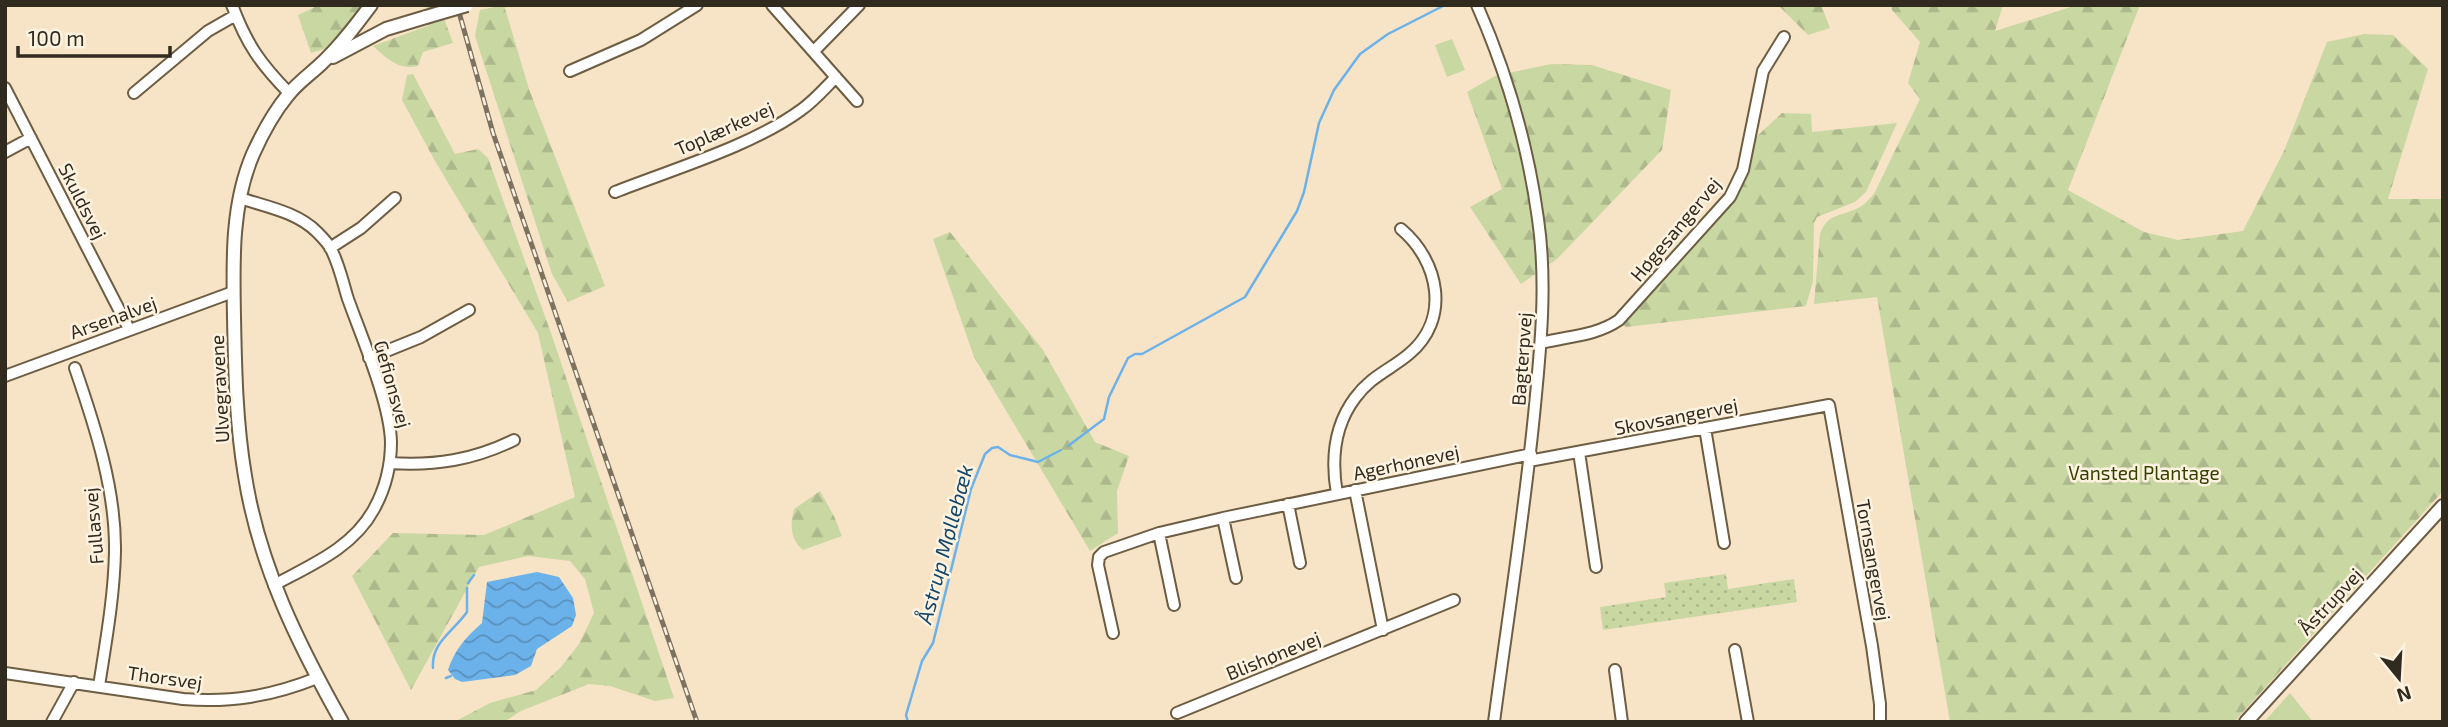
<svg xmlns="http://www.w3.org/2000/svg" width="2448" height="727" viewBox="0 0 2448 727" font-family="'Exo 2',sans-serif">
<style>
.grass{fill:url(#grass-dots)}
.forest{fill:url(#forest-firs)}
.pitch{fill:#c9d7a3}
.water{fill:url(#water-waves)}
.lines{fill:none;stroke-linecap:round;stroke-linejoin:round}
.stream{stroke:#6cb2ea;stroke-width:2.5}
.minor-casing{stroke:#6d5d43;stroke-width:14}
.tertiary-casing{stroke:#6d5d43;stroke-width:16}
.minor{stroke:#fff;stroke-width:10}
.tertiary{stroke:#fff;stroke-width:12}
.rail-casing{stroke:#7d715f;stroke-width:5}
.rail{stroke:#fef3e1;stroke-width:2.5;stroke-dasharray:8;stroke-linecap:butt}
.tertiary-bridge-casing{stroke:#6d5d43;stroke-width:16;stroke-linecap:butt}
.tertiary-bridge{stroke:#fff;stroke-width:12}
.labels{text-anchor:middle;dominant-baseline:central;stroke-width:5;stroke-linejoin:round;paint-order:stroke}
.street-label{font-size:19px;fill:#312a1f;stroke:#fef3e1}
.park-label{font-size:19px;fill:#344000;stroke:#fef3e1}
.water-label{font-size:21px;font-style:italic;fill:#11466a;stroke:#fef3e1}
</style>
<defs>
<pattern id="grass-dots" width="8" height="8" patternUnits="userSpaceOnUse" patternTransform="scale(1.75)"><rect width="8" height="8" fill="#c9d7a3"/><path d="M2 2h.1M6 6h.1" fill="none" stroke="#adb98c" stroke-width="1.8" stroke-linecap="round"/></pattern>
<pattern id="forest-firs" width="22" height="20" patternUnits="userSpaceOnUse" patternTransform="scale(1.75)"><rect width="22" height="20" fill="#c9d7a3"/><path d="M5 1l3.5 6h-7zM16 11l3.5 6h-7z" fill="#adb98c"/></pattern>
<pattern id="water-waves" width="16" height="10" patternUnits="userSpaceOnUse" patternTransform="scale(1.75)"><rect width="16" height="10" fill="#6cb2ea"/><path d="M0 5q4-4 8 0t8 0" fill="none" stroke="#5991bd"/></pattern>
</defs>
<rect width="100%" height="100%" fill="#f7e4c6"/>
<path class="grass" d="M1726,574L1728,589L1794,579L1797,602L1603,630L1600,607L1666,597L1664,583Z"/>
<path class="forest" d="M319,5H366L331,47L311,53L298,15Z
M426,5H439L453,43L423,52L418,66C399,71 386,58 373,46L430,25Z
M504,5L529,89L605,286L568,302L552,274L475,36L480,10Z
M1778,5H1821L1830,28L1808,35Z
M1891,5H2003L1995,31L2077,5H2140L2068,190L2144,232L2178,240L2243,231L2284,151L2327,42L2364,34L2393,35L2428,69L2388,199H2443V491L2234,722H1950L1877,297L1814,304L1820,234C1828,213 1839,217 1856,209C1864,206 1868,200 1874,194L1920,99L1908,83L1920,42L1892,10Z
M1551,64L1592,65L1671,90L1662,150L1557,259L1521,284L1470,207L1502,189L1467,92L1495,76Z
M413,74L455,154L478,149L488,158L552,336L674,698L655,701L610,686L589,684L521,711L504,722H454L490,703L536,690L561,667L579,644L594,613L585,579L570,561L528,556L479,567L411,690L352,576L393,533L484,535L575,497L538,333L435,161L402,100L407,75Z
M1782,113L1811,114L1812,132L1897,123L1866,192L1855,202L1817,217L1814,223L1813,281L1806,306L1626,327L1621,322L1732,203L1744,179L1755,138Z
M950,232L1043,350L1095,442L1129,456L1117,491L1118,533L1090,551L974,357L933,239Z
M820,491L834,516L842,536L803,550C790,539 790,525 794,509Z"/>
<path class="pitch" d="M1452,39L1465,70L1447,77L1435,45Z
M2290,693L2313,722H2264Z"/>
<path class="water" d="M537,572L559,577L573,598L576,615L572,626L537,649L531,666L515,675L462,682L455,679L448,670C455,649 466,637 482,623L487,582Z"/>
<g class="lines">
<path class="stream" d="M1068,446L1104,419L1109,397L1128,358L1135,354H1142L1245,297L1297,211L1304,192L1319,123L1334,90L1360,54L1388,34L1445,5
M468,583L474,575
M433,668C431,642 454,631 467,612V588
M446,678L451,676
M908,722L906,715L922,661L933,643L971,489L985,454L992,448L998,447L1010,455L1038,462L1061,450"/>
<g class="minor-casing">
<path id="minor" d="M232,5C247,45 260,63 289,93
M772,5L857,101
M1477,5C1507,73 1528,146 1538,219C1547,281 1541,344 1535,405C1525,511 1508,616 1494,722
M814,51L859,5
M570,71L641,40L697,5
M5,88L129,329
M134,93L208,31L236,15
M5,152L31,138
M615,192C673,169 752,146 801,110C814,101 825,88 836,77
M240,198C267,207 297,212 317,232C322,237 328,243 331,249C339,264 343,283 348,299C362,338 390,403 391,442C391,465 385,489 374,509C353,548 311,565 274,585
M330,248L361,228L395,198
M1541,343C1568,336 1596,336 1619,320L1730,197L1743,170L1763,71L1784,37
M369,358L421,337L469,310
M75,368C95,426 116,490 115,552C114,597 106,641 99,686
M5,376L233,292
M1705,428L1724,543
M1579,452L1596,567
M1529,461L1829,405L1872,646L1880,704V722
M390,463C435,466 473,460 514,440
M1355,490L1383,630
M1337,494C1331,460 1334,426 1355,398C1371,376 1390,370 1409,354C1451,319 1439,261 1401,229
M1288,504L1300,563
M1223,518L1236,578
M1159,533L1174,605
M1113,633L1098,565L1099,557L1104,552L1159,533L1223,518L1531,454
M1735,650L1748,722
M1615,670L1622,722
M5,673L183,699C231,703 272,696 317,678
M1177,713L1454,600
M52,722L74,682"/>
</g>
<g class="tertiary-casing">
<path id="tertiary" d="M333,57L386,29L426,17
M342,722C298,644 259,565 245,476C236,423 235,370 234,317C233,263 231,205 253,154C262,134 274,112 288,95C298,82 312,73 323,62C341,45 356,25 371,5
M2246,722L2443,506"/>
</g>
<use href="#minor" class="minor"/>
<use href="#tertiary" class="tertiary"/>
<g class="rail-casing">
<path id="rail" d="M457,5L493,133L697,722"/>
</g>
<use href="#rail" class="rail"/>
<g class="tertiary-bridge-casing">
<path id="tertiary-bridge" d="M426,17L467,5"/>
</g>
<use href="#tertiary-bridge" class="tertiary-bridge"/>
</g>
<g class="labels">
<g class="street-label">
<text transform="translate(724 128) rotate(-24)">Toplærkevej</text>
<text transform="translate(83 201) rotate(63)">Skuldsvej</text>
<text transform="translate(1675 229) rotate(-50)">Høgesangervej</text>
<text transform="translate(113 317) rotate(-20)">Arsenalvej</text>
<text transform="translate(1521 359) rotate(-86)">Bagterpvej</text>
<text transform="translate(393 384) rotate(74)">Gefionsvej</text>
<text transform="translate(219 389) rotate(-93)">Ulvegravene</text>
<text transform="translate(1676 416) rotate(-11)">Skovsangervej</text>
<text transform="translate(1406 462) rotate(-12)">Agerhønevej</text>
<text transform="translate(93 526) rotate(-95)">Fullasvej</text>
<text transform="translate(1874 560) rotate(80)">Tornsangervej</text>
<text transform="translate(2330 601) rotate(-47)">Åstrupvej</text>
<text transform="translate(1273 655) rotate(-22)">Blishønevej</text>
<text transform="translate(165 677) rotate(8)">Thorsvej</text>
</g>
<g class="park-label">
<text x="2144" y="472">Vansted Plantage</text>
</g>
<g class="water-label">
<text transform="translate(944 544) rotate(-75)">Åstrup Møllebæk</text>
</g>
</g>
<rect width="2448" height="727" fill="none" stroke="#312a1f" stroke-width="14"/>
<g transform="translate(2399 678) rotate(162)" stroke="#fef3e1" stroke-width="5" paint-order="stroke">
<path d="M0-5L12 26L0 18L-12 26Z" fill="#312a1f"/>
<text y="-10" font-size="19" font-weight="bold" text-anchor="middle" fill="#312a1f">N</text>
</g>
<path d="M18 46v10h152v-10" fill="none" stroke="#312a1f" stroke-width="3.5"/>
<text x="28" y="46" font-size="21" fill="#312a1f" stroke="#fef3e1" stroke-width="5" paint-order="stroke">100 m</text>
</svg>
